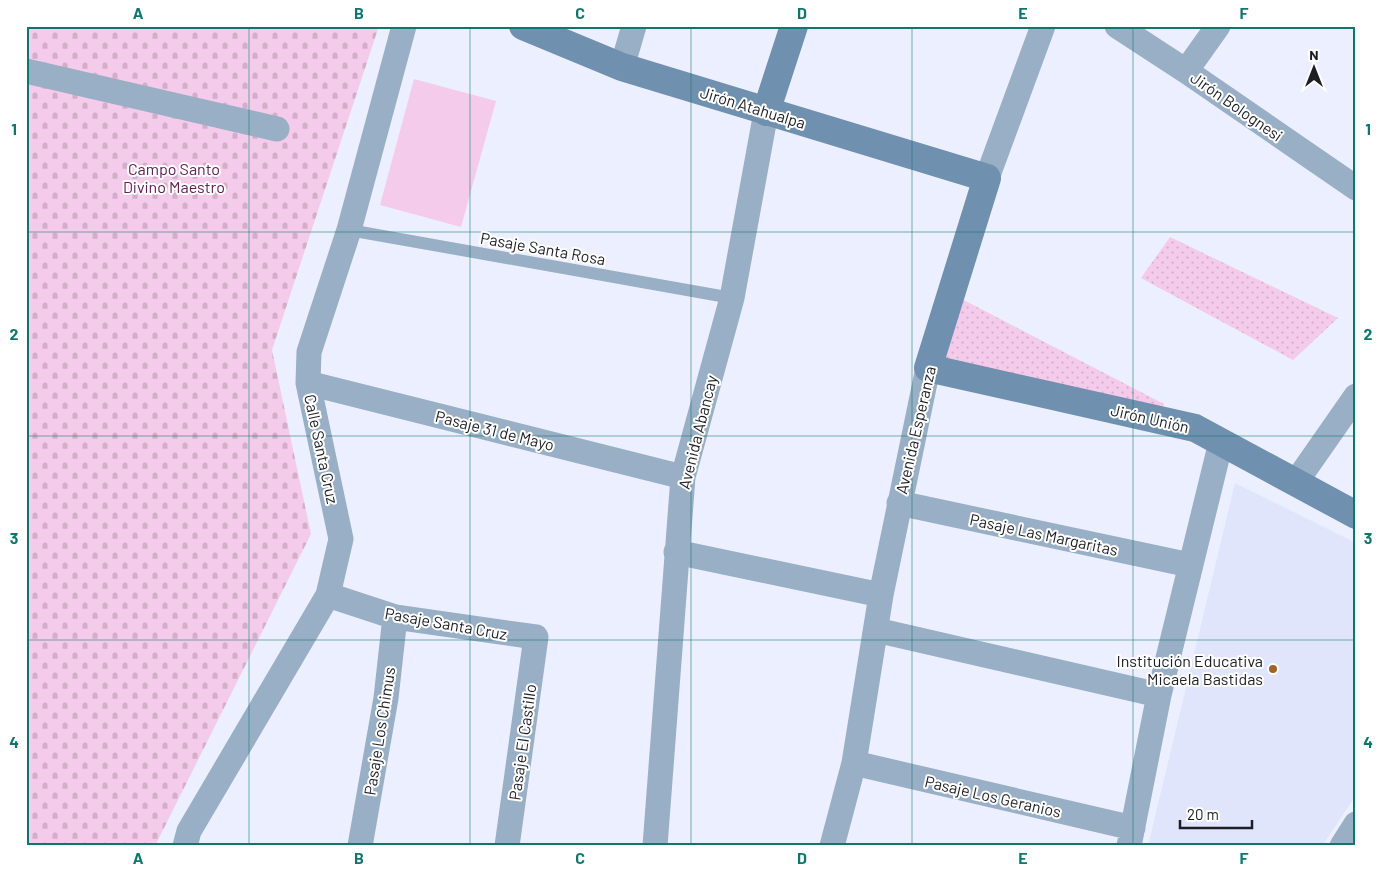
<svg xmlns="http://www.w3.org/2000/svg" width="1382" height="872" viewBox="0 0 1382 872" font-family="Barlow,sans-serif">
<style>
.built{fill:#e1e5fc}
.grass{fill:url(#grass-dots)}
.cemetery{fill:url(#cemetery-stones)}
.pitch{fill:#f5cbeb}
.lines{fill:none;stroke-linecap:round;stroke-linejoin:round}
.lane{stroke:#99afc5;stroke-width:12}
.street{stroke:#99afc5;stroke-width:25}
.secondary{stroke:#6f90ae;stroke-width:28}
.grid{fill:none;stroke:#0f766e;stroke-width:1;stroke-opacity:0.55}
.poi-dot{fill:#9f6326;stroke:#fff;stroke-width:2}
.labels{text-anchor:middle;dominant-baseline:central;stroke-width:4;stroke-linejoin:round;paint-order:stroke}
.street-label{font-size:16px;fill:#1d1e24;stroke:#fff}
.park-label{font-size:16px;fill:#612056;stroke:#fff}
.poi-label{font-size:16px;fill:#1d1e24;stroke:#fff;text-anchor:end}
.neatline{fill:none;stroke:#0f766e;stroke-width:2}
.grid-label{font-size:16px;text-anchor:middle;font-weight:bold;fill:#0f766e}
</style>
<defs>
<pattern id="grass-dots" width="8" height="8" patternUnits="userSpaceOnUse" patternTransform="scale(1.25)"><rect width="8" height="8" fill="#f5cbeb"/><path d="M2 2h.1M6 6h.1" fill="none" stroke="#d2aec9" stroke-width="1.8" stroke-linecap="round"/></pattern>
<pattern id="cemetery-stones" width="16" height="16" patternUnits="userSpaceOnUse" patternTransform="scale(1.25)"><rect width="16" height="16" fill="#f5cbeb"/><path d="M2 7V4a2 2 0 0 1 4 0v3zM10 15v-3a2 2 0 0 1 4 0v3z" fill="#d2aec9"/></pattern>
</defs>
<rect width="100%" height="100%" fill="#ecefff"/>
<path class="built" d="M1235,483L1356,543V795L1322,846H1148Z"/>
<path class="grass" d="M1170,237L1338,318L1293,360L1141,278Z
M956,296L1164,404L1161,415L937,359Z"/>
<path class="cemetery" d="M26,26H379L272,350L311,534L155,846H26Z"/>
<path class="pitch" d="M414,79L496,101L461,227L380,205Z"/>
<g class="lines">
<path class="lane" d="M349,230L732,298"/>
<path class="street" d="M1117,26L1186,71L1356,188
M622,67L634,26
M26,71L277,129
M1186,71L1218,26
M987,178L1043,26
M308,383L683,477
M1296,482L1356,396
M899,503L1190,565
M676,552L881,595
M328,595L395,617L536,637L507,846
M876,630L1159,695
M854,763L1133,828
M185,846L189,831L328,595L341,539L308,383L309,352L349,230L404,26
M360,846L386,698L395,617
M655,846L683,477L732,298L766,112
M832,846L854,763L881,595L928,368
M1129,846L1159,695L1221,442
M1342,846L1356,824"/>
<path class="secondary" d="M523,26L622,67L987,178L928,368L1195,428L1356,515
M766,112L794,26"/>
</g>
<path class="grid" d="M249,26V846M470,26V846M691,26V846M912,26V846M1133,26V846M26,232H1356M26,436H1356M26,640H1356"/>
<circle class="poi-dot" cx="1273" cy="669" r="5"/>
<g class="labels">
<g class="street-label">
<text transform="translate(1237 106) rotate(35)">Jirón Bolognesi</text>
<text transform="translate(753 107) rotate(17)">Jirón Atahualpa</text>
<text transform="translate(543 248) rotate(10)">Pasaje Santa Rosa</text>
<text transform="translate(1150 418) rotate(13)">Jirón Unión</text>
<text transform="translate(495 430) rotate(14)">Pasaje 31 de Mayo</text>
<text transform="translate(915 430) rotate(-77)">Avenida Esperanza</text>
<text transform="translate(697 432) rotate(-76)">Avenida Abancay</text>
<text transform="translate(322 449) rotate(78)">Calle Santa Cruz</text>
<text transform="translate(1044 534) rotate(12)">Pasaje Las Margaritas</text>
<text transform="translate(446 623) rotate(10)">Pasaje Santa Cruz</text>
<text transform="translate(379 731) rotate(-81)">Pasaje Los Chimus</text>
<text transform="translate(522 742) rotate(-82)">Pasaje El Castillo</text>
<text transform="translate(993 796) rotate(13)">Pasaje Los Geranios</text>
</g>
<g class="park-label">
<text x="174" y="168">Campo Santo<tspan x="174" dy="18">Divino Maestro</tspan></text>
</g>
<g class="poi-label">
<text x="1263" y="660">Institución Educativa<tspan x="1263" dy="18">Micaela Bastidas</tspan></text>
</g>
</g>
<rect width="1382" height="872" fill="none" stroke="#ffffff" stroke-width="55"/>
<g transform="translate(1314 68)" stroke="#ffffff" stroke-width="4" paint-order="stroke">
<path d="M0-4L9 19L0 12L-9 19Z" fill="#1d1e24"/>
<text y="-8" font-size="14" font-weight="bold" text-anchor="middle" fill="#1d1e24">N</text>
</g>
<path d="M1180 820v8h72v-8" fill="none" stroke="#1d1e24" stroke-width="2.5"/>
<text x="1187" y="820" font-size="15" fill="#1d1e24" stroke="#ffffff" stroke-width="4" paint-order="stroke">20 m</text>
<rect x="28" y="28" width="1326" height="816" class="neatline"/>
<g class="grid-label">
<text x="138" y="19">A</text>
<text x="359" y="19">B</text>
<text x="580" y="19">C</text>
<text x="802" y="19">D</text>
<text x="1023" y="19">E</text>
<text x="1244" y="19">F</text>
<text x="14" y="135">1</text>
<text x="1368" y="135">1</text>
<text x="14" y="340">2</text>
<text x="1368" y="340">2</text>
<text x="14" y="544">3</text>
<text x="1368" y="544">3</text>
<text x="14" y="748">4</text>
<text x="1368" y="748">4</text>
<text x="138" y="864">A</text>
<text x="359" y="864">B</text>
<text x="580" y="864">C</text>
<text x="802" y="864">D</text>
<text x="1023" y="864">E</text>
<text x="1244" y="864">F</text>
</g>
</svg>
